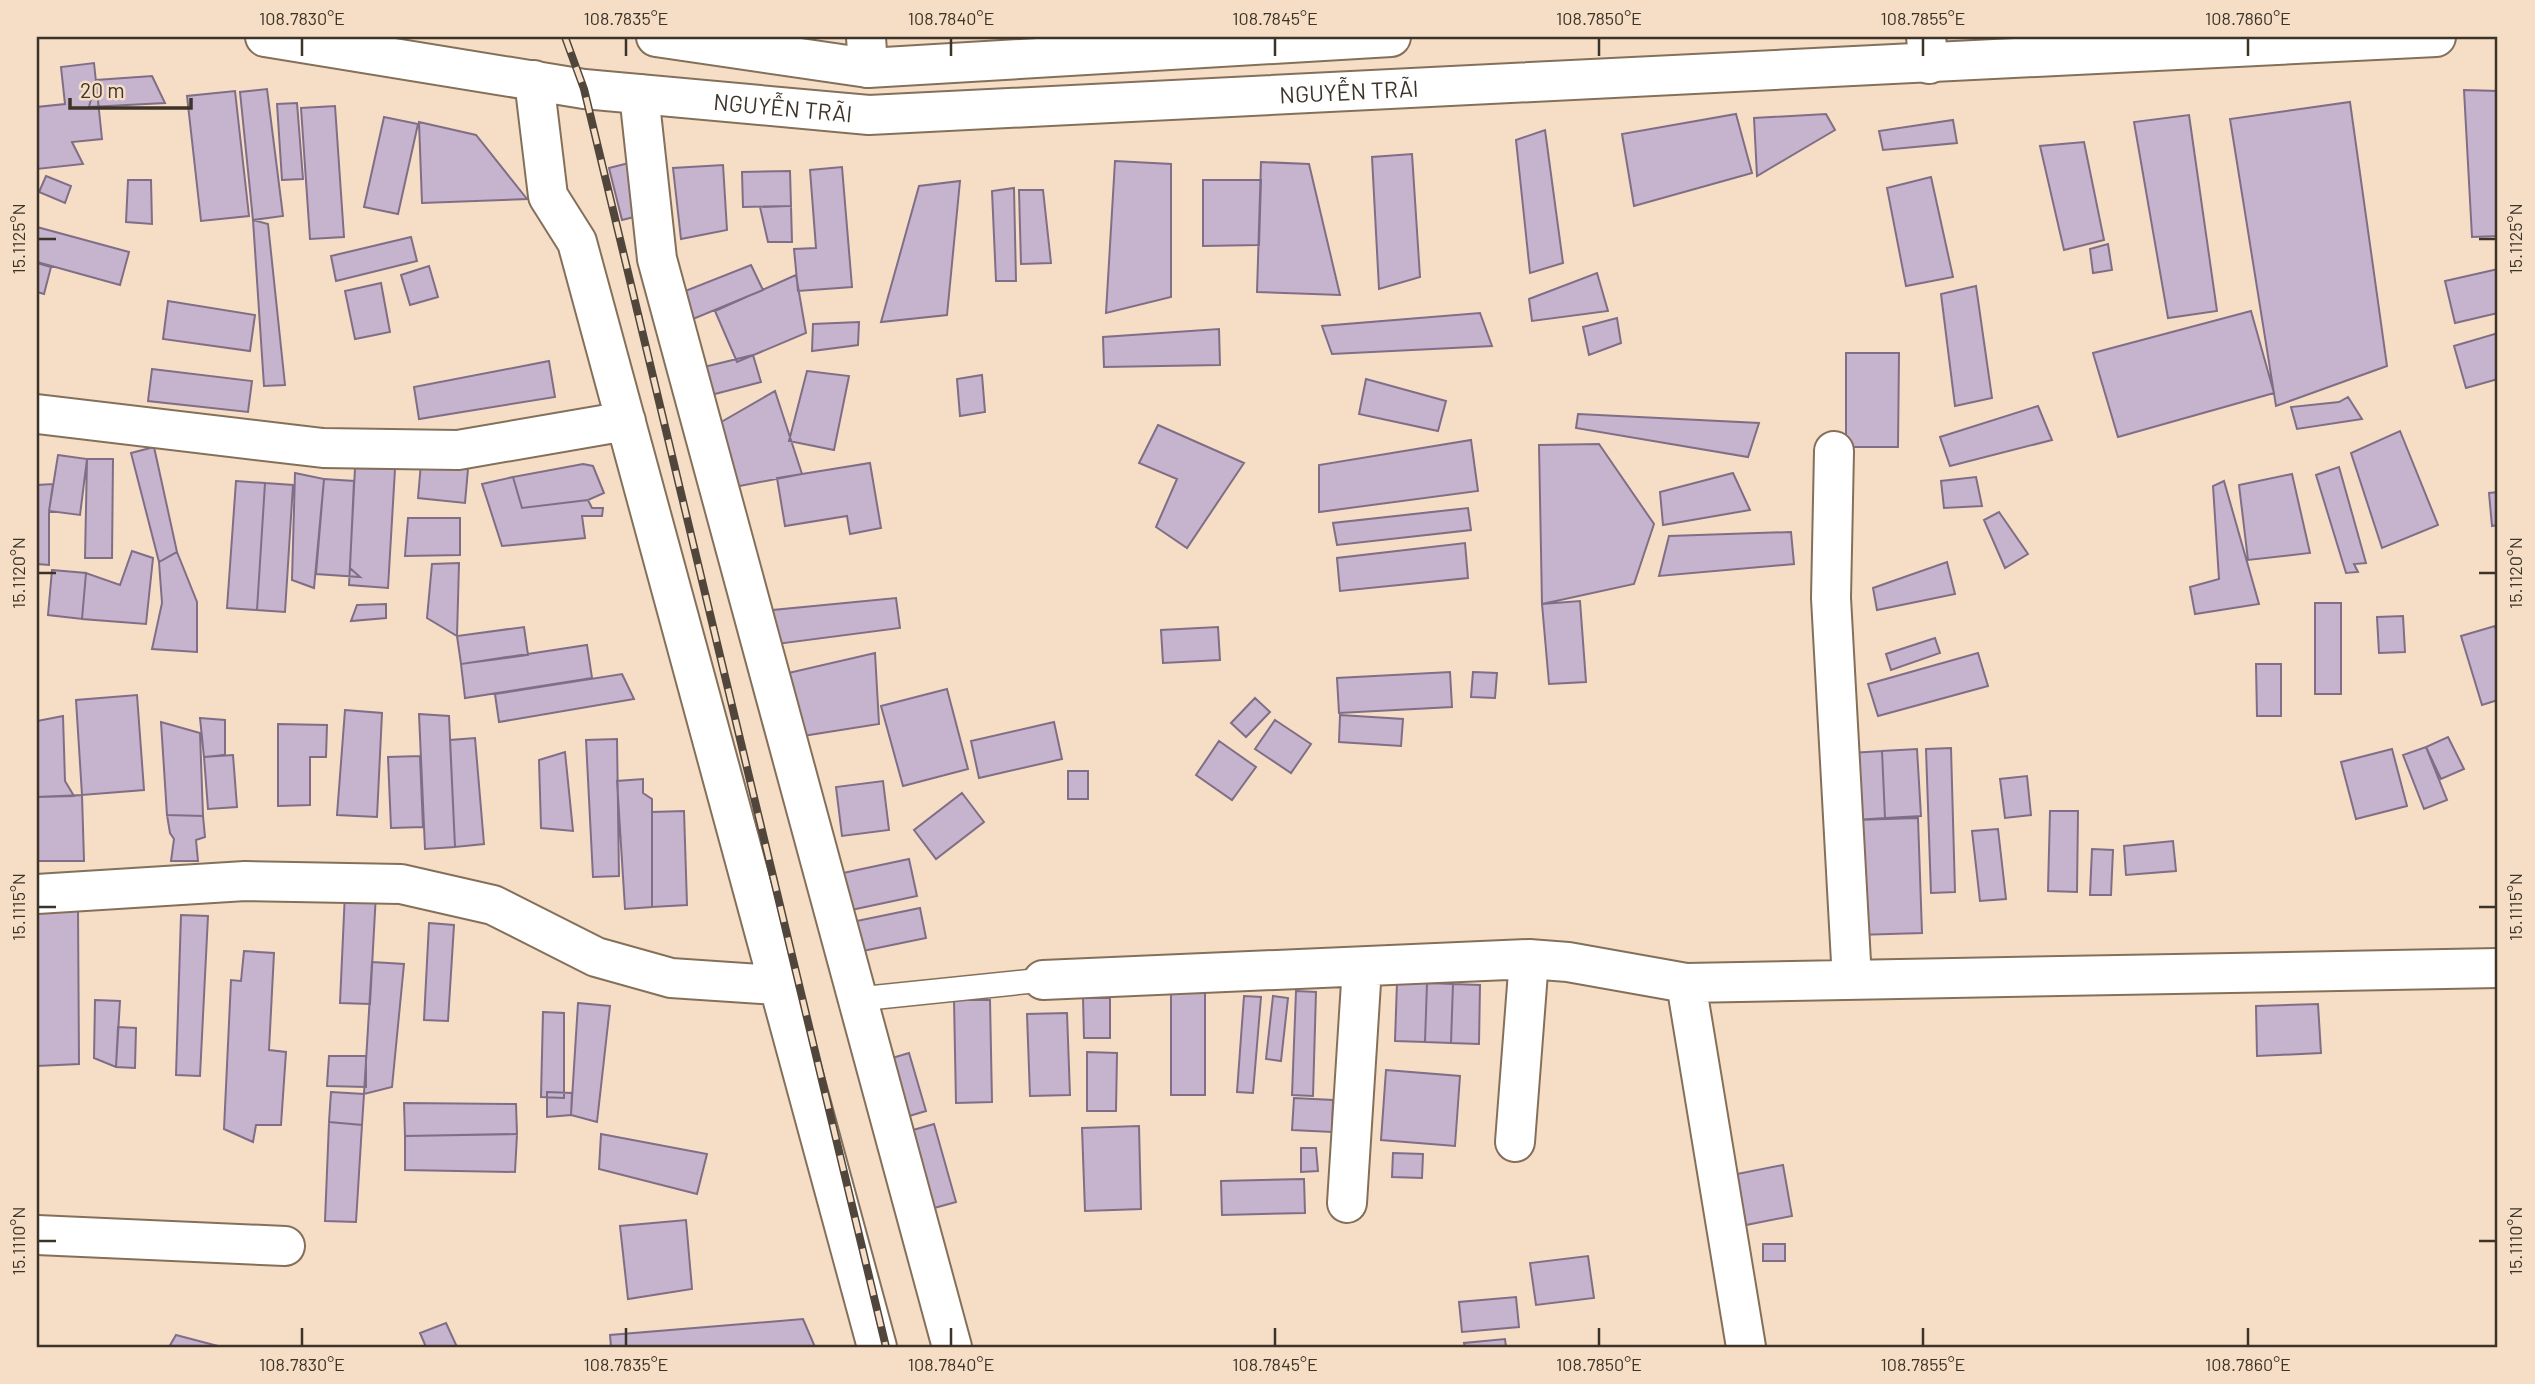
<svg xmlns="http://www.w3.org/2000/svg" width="2535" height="1384" viewBox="0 0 2535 1384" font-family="Barlow,sans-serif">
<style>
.building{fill:#c6b3cd;stroke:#806e86;stroke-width:2}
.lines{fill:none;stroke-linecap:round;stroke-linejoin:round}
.service-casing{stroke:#84705a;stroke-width:26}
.minor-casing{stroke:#84705a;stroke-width:42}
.secondary-casing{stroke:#84705a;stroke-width:42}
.primary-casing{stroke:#84705a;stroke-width:42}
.service{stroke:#fff;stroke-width:23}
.minor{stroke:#fff;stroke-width:38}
.secondary{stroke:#fff;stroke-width:38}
.primary{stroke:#fff;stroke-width:38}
.rail-casing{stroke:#51463b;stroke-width:8}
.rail{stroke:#f5dec5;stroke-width:5;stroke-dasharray:16;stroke-linecap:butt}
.ticks{fill:none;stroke:#3c3329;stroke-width:2.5}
.labels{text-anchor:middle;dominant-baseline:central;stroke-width:7;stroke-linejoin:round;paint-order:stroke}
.street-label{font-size:23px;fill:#3c3329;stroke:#f5dec5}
.neatline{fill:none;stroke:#3c3329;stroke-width:2.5}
.ticks-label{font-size:18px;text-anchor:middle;fill:#3c3329}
</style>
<rect width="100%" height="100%" fill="#f5dec5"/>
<path class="building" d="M94,63L102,139L72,142L83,164L37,169V107L65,104L61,67Z
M152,76L165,103L89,107L96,80Z
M267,89L283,216L253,220L240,92Z
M2464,90L2498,91V236L2472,237Z
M235,91L249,216L201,221L187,96Z
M2350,102L2387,366L2276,406L2230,119Z
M297,103L303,179L282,180L277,104Z
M335,106L344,237L310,239L301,108Z
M1736,114L1752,173L1634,206L1622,134Z
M1826,114L1835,130L1757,176L1754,118Z
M2189,115L2217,311L2168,318L2134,122Z
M384,117L418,124L398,214L364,207Z
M1953,120L1957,143L1883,150L1879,131Z
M419,122L476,135L527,199L422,203Z
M1545,130L1563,263L1530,273L1516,140Z
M2084,142L2104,240L2064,250L2040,146Z
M1412,154L1420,277L1379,289L1372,157Z
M1115,161L1171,164V297L1106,313Z
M633,162L646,214L622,220L609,168Z
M1261,162L1309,164L1340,295L1257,292Z
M723,165L727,230L681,239L673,168Z
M842,167L852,287L798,291L794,249L816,248L810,170Z
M790,171L791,206L743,207L742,172Z
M46,176L71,186L65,203L39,192Z
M1931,177L1953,277L1906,286L1887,188Z
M128,180H151L152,224L126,222Z
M1203,180H1261L1259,245L1203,246Z
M960,181L947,315L881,322L919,186Z
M1014,188L1016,281H996L992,191Z
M1019,190H1043L1051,263L1021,264Z
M791,206L792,242H768L760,207Z
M253,220L268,224L285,385L264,386Z
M37,227L129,252L120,285L37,262Z
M411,237L417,261L336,281L331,256Z
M2108,244L2112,270L2093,273L2090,249Z
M37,263L51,267L44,294L37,292Z
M751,265L763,290L681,324L670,297Z
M429,266L438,297L410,305L401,275Z
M2498,269V313L2455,323L2445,281Z
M1597,273L1608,311L1532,321L1529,299Z
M796,275L806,333L737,362L715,311Z
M381,283L390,332L355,339L345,291Z
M1976,286L1992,398L1955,406L1941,294Z
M168,301L255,315L250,351L163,339Z
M2251,311L2274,393L2118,437L2093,353Z
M1480,313L1492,346L1332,354L1322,326Z
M1617,318L1621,343L1589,355L1583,327Z
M859,322L858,345L812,351L813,324Z
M1219,329L1220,365L1104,367L1103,337Z
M2498,333V379L2466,388L2454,346Z
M1846,353H1899L1898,447H1846Z
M753,355L761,382L711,395L704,367Z
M549,361L555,397L419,419L414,387Z
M152,369L252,381L248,412L148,401Z
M807,371L849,376L834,450L789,441Z
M982,375L985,412L960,416L957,379Z
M1366,379L1446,401L1438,431L1359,414Z
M775,391L802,474L724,489L716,425Z
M2348,397L2362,419L2297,429L2291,407L2339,402Z
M2038,406L2052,440L1950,466L1940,437Z
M1578,414L1759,423L1748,457L1576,428Z
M1158,425L1244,463L1187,548L1156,527L1177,479L1139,463Z
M2400,431L2438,525L2382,548L2351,453Z
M1471,440L1478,491L1319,512V465Z
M1599,444L1654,524L1634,584L1542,604L1539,445Z
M154,447L177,552L159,562L131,453Z
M58,455L87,459L80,515L49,511Z
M87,459H113L112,558H85Z
M421,463L468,469L465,503L418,498Z
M870,463L881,528L850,534L847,516L785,526L777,478Z
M583,464L593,466L604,493L588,500L522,508L513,477Z
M2339,467L2366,563L2354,564L2358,572L2346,573L2316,475Z
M355,468L395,469L388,588L349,585Z
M295,473L324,479L314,588L292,580Z
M1733,473L1750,510L1663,525L1660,492Z
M2292,474L2310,553L2248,560L2239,485Z
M513,477L522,508L588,500L592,508H603L602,516H582L585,538L502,546L482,484Z
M1976,477L1982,506L1944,508L1941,481Z
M324,479L354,481L350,568L360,577L316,574Z
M236,481L265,483L257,610L227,608Z
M2224,481L2259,604L2195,614L2190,587L2219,579L2213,486Z
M265,483L293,485L285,612L257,610Z
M53,484L49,511V565L37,564V485Z
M2498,492V525L2492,526L2489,493Z
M1468,508L1471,530L1337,545L1333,523Z
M1999,512L2028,554L2005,568L1984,520Z
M408,518H460V555L405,556Z
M1791,532L1794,564L1659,576L1669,536Z
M1465,543L1468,578L1340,591L1337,558Z
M132,551L153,558L146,624L82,619L86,573L120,585Z
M177,552L197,602V652L152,649L162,603L159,562Z
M1947,562L1955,594L1877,610L1873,588Z
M459,563L457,636L427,618L432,564Z
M52,570L86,573L82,619L48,615Z
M896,598L900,628L777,644L773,610Z
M1580,601L1586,682L1549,684L1542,604Z
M2315,603H2341V694H2315Z
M386,604V618L351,621L357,605Z
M2403,616L2405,652L2379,653L2377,617Z
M2495,626L2498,637V700L2482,705L2461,636Z
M524,627L528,655L461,664L457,636Z
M1218,627L1220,660L1163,663L1161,630Z
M1935,638L1940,653L1891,670L1886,654Z
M587,645L592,678L465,698L461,664Z
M875,653L879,724L790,738L784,674Z
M1978,653L1988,686L1878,716L1868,684Z
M2256,664H2281V716H2257Z
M1450,672L1452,707L1339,713L1337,678Z
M1473,672L1497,673L1495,698L1471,697Z
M622,674L634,699L499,722L495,694Z
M947,689L968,769L903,786L881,706Z
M137,695L144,790L82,795L76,700Z
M1255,698L1270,712L1246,737L1231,723Z
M345,710L382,713L377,817L337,815Z
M419,714L449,716L455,847L425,849Z
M1340,715L1403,719L1401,746L1339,742Z
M63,716L65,781L74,796L37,797V721Z
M200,718L225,720V755L204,757Z
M1275,720L1311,744L1291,773L1255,749Z
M161,722L200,733L203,816L167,815Z
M1054,722L1062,759L979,778L971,741Z
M278,724L327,725L326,757H310V805L278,806Z
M2448,737L2464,769L2441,779L2426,747Z
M475,738L484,844L455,847L450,740Z
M617,739L619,876L593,877L586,740Z
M1219,741L1256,767L1232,800L1196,775Z
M2426,747L2447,800L2424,809L2403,755Z
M1951,748L1955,892L1931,893L1926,749Z
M1917,749L1921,816L1885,818L1882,751Z
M2392,749L2407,806L2356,819L2341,762Z
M1882,751L1885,818L1855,820L1851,753Z
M565,752L573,831L541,828L539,760Z
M233,755L237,807L208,809L204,757Z
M420,756L423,827L391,828L388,757Z
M1068,771H1088V799H1068Z
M2027,776L2031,815L2005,818L2000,779Z
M643,779V793L652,799V907L625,909L617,781Z
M883,781L889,830L842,836L836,787Z
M962,793L984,822L936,859L914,830Z
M82,795L84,861H37V797Z
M684,811L687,905L652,907V812Z
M2050,811H2078L2077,892L2048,891Z
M167,815L203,816L205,837L196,840L198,861H171L174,839L170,833Z
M1918,818L1922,933L1857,935L1855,820Z
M1998,829L2006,899L1980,901L1972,831Z
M2173,841L2176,871L2126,875L2124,846Z
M2092,849L2113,850L2111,895H2090Z
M909,859L917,896L851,910L843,873Z
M345,892L376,893L370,1004L340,1003Z
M920,908L926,938L853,953L847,923Z
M78,909L79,1064L37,1066V910Z
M181,915L208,916L200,1076L176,1075Z
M429,923L454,925L448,1021L424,1020Z
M244,951L274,953L269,1050L286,1052L281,1125H256L253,1142L224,1129L231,980L241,981Z
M372,962L404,964L392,1087L364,1094Z
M1397,982L1427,983L1425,1042L1395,1041Z
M1427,983L1453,984L1451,1043L1425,1042Z
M1171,984H1205V1095H1171Z
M1453,984L1480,985L1479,1044L1451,1043Z
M1296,991L1316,992L1313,1096L1292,1095Z
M1244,996L1261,997L1253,1093L1237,1092Z
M1273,996L1288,998L1281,1061L1266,1059Z
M1083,998H1110V1038H1084Z
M95,1000L120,1001L116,1067L94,1058Z
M954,1000H990L992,1102L956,1103Z
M578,1003L610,1006L597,1122L571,1115Z
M2318,1004L2321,1053L2257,1056L2256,1006Z
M543,1012L564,1013V1098L541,1097Z
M1067,1013L1070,1095L1030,1096L1027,1014Z
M118,1027L136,1028L135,1068L116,1067Z
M1087,1052L1117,1053L1116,1111H1087Z
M909,1053L926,1111L899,1119L882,1061Z
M329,1056H366V1087L327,1086Z
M1386,1070L1460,1076L1455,1146L1381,1140Z
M331,1092L364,1094L362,1125L329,1122Z
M547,1092L572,1093L571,1115L547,1117Z
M1294,1098L1333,1100L1332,1132L1292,1130Z
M404,1103L516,1104L517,1134L405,1136Z
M329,1122L362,1125L356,1222L325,1221Z
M934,1124L956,1202L927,1210L906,1132Z
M1139,1126L1141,1209L1085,1211L1082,1128Z
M517,1134L515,1172L405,1170V1136Z
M601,1134L707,1154L697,1194L599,1169Z
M1301,1148H1316L1318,1171L1301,1172Z
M1393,1153L1423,1154L1422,1178L1392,1177Z
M1783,1165L1792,1216L1746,1225L1737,1174Z
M1304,1179L1305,1213L1222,1215L1221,1181Z
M686,1220L692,1289L628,1299L620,1226Z
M1763,1244H1785V1261H1763Z
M1588,1256L1594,1298L1536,1305L1530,1263Z
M1516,1297L1519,1327L1462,1332L1459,1302Z
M803,1319L815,1347H611L610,1335Z
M446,1323L457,1347H426L420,1333Z
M176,1335L218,1346L169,1347Z
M1505,1339L1506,1347H1465L1464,1343Z"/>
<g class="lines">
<g class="service-casing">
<path id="service" d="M859,999L1043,980"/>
</g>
<g class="minor-casing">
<path id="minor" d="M866,37L868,68
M534,80L548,196L577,242L877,1347
M639,94L657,259L952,1347
M37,414L323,448L458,450L626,421
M1834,451L1831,598L1852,980
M37,894L245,881L401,884L493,905L596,957L671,978L776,985
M1043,980L1529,959L1568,962L1686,983L2498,968
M1686,983L1746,1347
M1515,1142L1529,959
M1347,1203L1362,967
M37,1235L285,1246"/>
</g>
<g class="secondary-casing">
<g id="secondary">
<path id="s1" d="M265,37L584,89L869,115L2436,37"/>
<path d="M656,37L868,68L1391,37"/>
</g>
</g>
<g class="primary-casing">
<path id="primary" d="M1926,37L1929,64"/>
</g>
<use href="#service" class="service"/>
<use href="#minor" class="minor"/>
<use href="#secondary" class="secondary"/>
<use href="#primary" class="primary"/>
<g class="rail-casing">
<path id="rail" d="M565,37L584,89L886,1347"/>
</g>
<use href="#rail" class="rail"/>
</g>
<path class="ticks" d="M302,38V56M626,38V56M951,38V56M1275,38V56M1599,38V56M1923,38V56M2248,38V56M38,239H56M2479,239H2496M38,573H56M2479,573H2496M38,907H56M2479,907H2496M38,1241H56M2479,1241H2496M302,1328V1346M626,1328V1346M951,1328V1346M1275,1328V1346M1599,1328V1346M1923,1328V1346M2248,1328V1346"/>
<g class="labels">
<g class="street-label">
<text stroke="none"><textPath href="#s1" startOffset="1090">NGUYỄN TRÃI</textPath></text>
<text stroke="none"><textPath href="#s1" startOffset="523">NGUYỄN TRÃI</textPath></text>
</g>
</g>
<rect width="2535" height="1384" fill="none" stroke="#f5dec5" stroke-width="77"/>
<path d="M70 98v10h121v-10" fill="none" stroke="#3c3329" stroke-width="3.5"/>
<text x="80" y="98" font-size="21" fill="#3c3329" stroke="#f5dec5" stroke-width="5" paint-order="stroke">20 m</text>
<rect x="38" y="38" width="2458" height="1308" class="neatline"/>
<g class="ticks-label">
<text x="302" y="25">108.7830°E</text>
<text x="626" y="25">108.7835°E</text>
<text x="951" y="25">108.7840°E</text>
<text x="1275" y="25">108.7845°E</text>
<text x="1599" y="25">108.7850°E</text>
<text x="1923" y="25">108.7855°E</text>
<text x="2248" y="25">108.7860°E</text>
<text transform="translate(19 239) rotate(-90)" y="6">15.1125°N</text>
<text transform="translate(2516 239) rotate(-90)" y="6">15.1125°N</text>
<text transform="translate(19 573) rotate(-90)" y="6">15.1120°N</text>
<text transform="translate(2516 573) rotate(-90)" y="6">15.1120°N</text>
<text transform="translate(19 907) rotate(-90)" y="6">15.1115°N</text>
<text transform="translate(2516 907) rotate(-90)" y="6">15.1115°N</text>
<text transform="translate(19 1241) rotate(-90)" y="6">15.1110°N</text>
<text transform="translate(2516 1241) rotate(-90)" y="6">15.1110°N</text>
<text x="302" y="1371">108.7830°E</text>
<text x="626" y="1371">108.7835°E</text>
<text x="951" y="1371">108.7840°E</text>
<text x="1275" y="1371">108.7845°E</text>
<text x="1599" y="1371">108.7850°E</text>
<text x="1923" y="1371">108.7855°E</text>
<text x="2248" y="1371">108.7860°E</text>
</g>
</svg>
